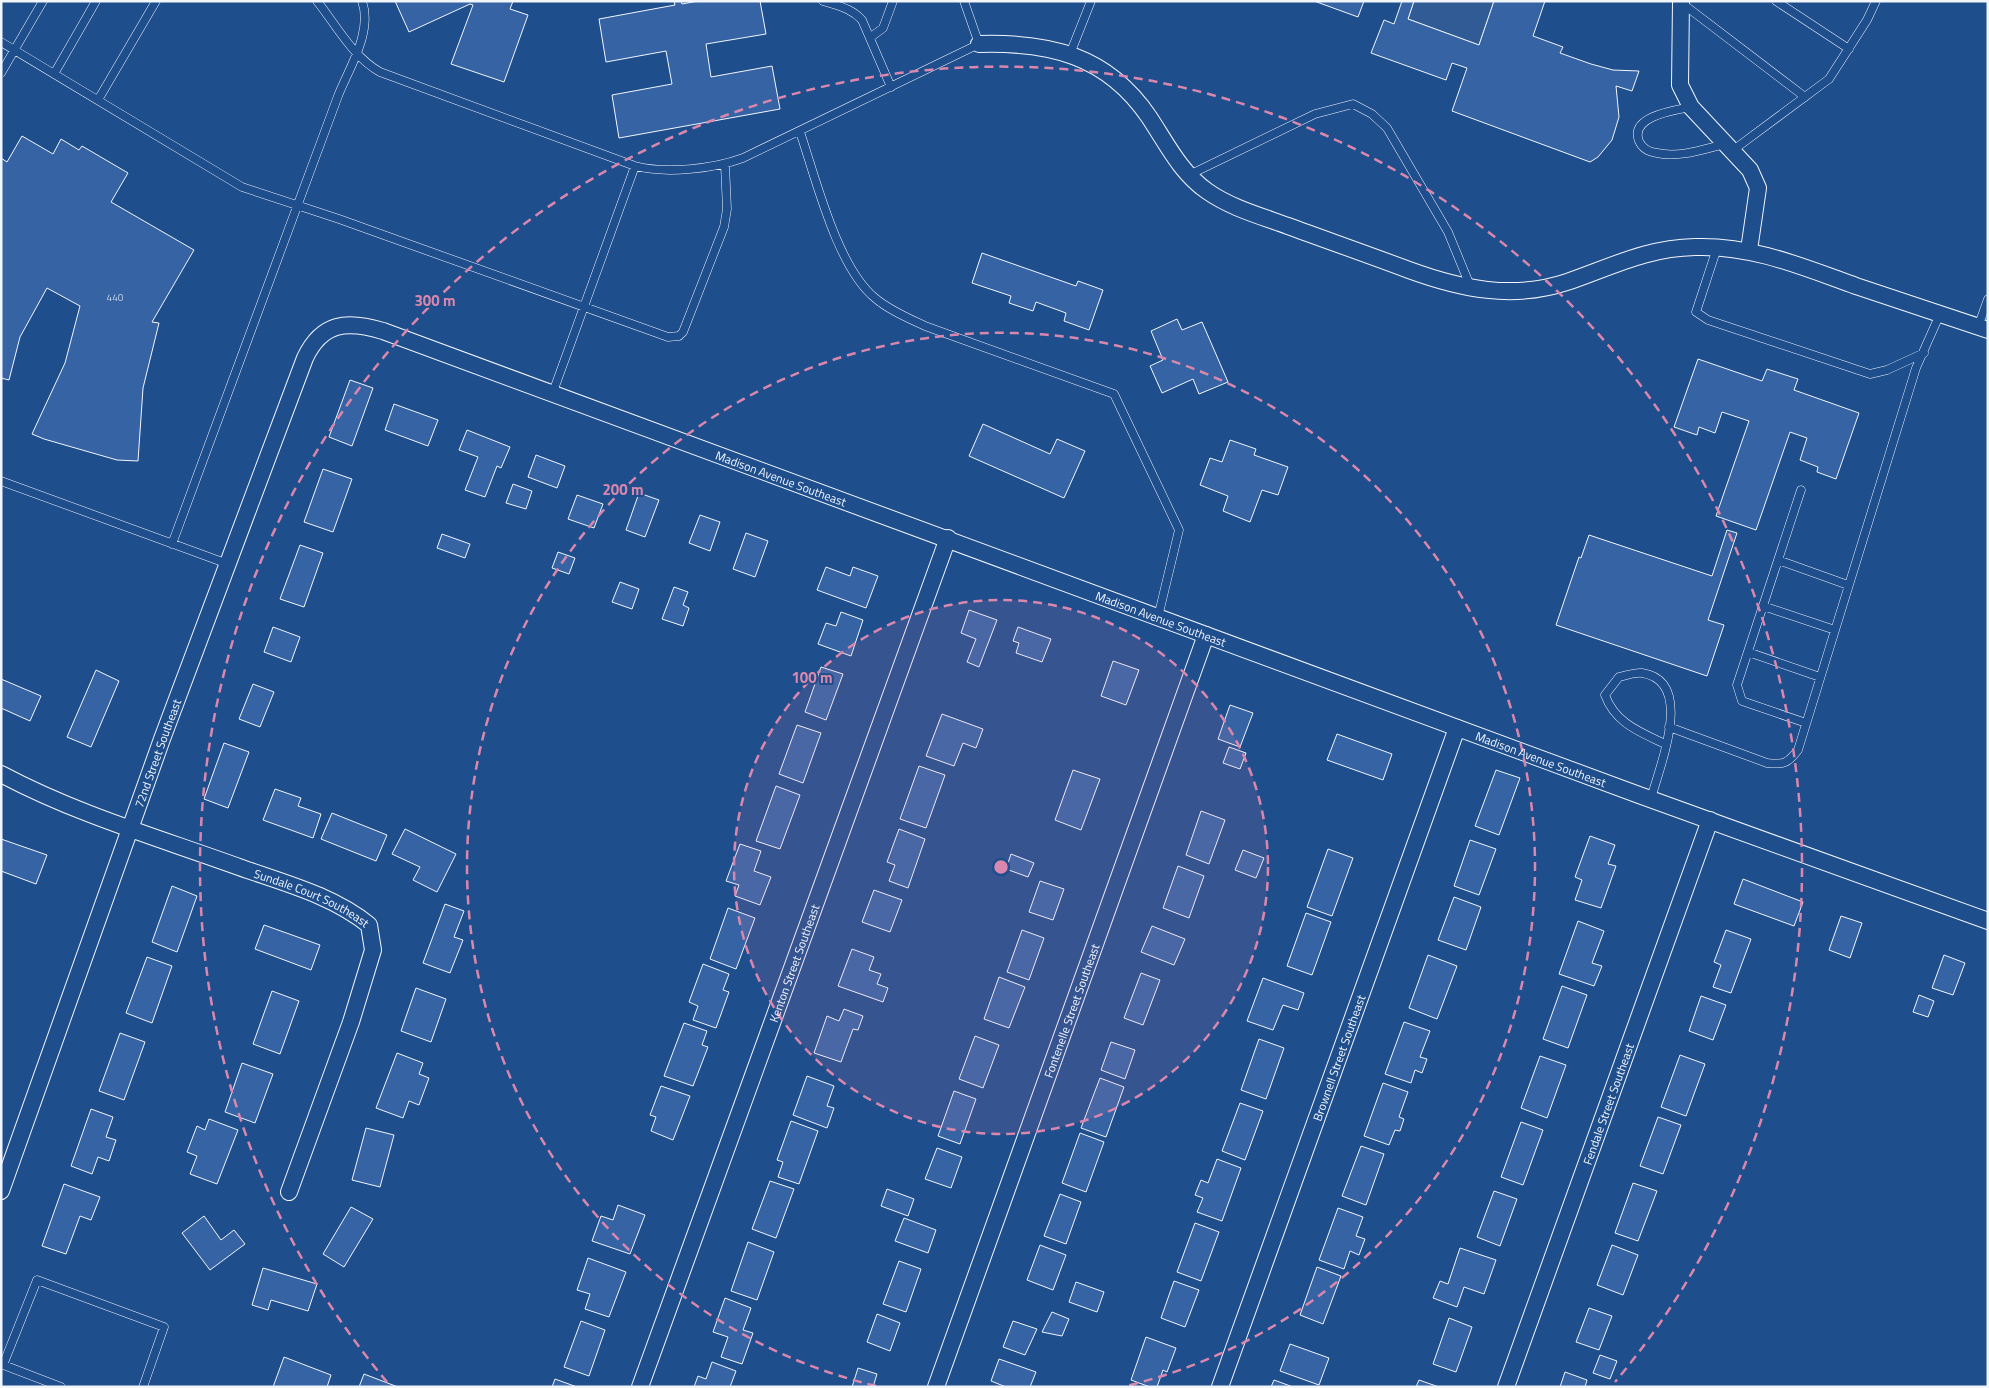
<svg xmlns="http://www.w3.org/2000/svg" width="1989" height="1388" viewBox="0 0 1989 1388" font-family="'Titillium Web',sans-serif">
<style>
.built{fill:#305b95;stroke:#a8bbd7}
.building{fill:#3563a3;stroke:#f2f6ff}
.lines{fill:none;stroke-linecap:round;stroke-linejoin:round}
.lane-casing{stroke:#f2f6ff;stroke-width:9}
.street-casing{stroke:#f2f6ff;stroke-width:18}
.lane{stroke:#1f4e8c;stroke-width:8}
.street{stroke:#1f4e8c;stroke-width:16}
.ring{fill:none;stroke:#da87ad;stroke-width:2.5;stroke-dasharray:9 6}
.labels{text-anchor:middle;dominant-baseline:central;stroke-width:4;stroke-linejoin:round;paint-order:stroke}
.number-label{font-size:10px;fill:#c3d1e8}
.street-label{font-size:12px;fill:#f2f6ff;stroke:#1f4e8c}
.centre{fill:#da87ad;stroke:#1f4e8c;stroke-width:2.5}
.ring-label{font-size:15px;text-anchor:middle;font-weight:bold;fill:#da87ad;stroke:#1f4e8c;stroke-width:4;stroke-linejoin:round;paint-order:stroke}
</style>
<rect width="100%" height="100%" fill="#1f4e8c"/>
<path class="built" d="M1414,1H1494L1479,45L1408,19Z"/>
<path class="building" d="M395,1H513L510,9L528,15L504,82L451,64L473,5L470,4L409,32Z
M674,1H681L682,4L698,1H760L766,34L706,44L711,77L772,66L780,109L619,138L612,95L672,84L666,51L606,62L599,19L675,5Z
M1314,1H1364L1358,17Z
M1402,1H1414L1408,19L1479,45L1494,1H1545L1533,36L1563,47L1560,53L1591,64L1613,70L1639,71L1632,91L1616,86L1619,117L1612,140L1598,157L1590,162L1452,111L1467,68L1452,63L1446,80L1371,53L1384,20L1394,24Z
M22,136L53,154L61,139L79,150L82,146L128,173L111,202L194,250L152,322L159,323L143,388L138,461L117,460L44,439L32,434L65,363L80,306L47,288L20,337L9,380L1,378V158L7,162Z
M982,253L1076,286L1078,281L1103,290L1089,330L1064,321L1066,313L1036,302L1033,311L1009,303L1011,296L972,283Z
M1177,319L1182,330L1202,322L1228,382L1199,394L1193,379L1162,393L1150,366L1163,360L1151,331Z
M1698,359L1762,381L1767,369L1798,379L1794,390L1859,413L1836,479L1817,472L1818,467L1800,460L1807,438L1790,432L1756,530L1716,516L1749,421L1722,412L1715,433L1699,427L1697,435L1674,427Z
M350,380L373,388L352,446L329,437Z
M394,404L438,420L428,446L385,430Z
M983,424L1050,454L1057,439L1085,451L1064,498L969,456Z
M467,430L510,447L501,468L497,466L485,497L465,490L478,457L459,450Z
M1230,440L1256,449L1254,455L1288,467L1278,495L1262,490L1250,522L1223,511L1228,496L1200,485L1210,458L1222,462Z
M536,455L565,466L557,488L528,477Z
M323,469L352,479L333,532L304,522Z
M513,484L532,491L526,509L506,503Z
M639,493L659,500L645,537L626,530Z
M577,495L603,504L594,528L568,519Z
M700,515L720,522L710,551L689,543Z
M1727,530L1737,533L1708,620L1724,625L1707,676L1556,625L1579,557L1581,558L1589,535L1712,576Z
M746,533L768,541L755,577L733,569Z
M442,534L470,544L465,558L437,548Z
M300,545L323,553L304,607L280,599Z
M558,552L575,558L569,574L552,568Z
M826,567L850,576L853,567L878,576L866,608L817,590Z
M620,582L639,589L632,609L612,602Z
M674,587L688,592L683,605L689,608L683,626L662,619Z
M969,610L997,620L979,667L967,662L976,639L961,633Z
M841,612L863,620L851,656L818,644L826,623L836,626Z
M273,627L300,637L291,662L264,652Z
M1018,627L1051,639L1042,662L1016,653L1019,643L1013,641Z
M1113,661L1139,670L1126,705L1101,696Z
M821,667L843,674L826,720L805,712Z
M96,670L119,681L91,747L67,737Z
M1,679L41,696L30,721L1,708Z
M253,684L274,692L260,727L239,719Z
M1230,705L1253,713L1240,747L1218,739Z
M942,714L983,729L976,748L963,743L954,766L926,756Z
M797,725L821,733L803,783L779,774Z
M1337,734L1392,754L1383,780L1327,760Z
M224,743L249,752L228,808L204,799Z
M1229,747L1246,753L1240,769L1223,763Z
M919,766L945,775L926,828L900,819Z
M1073,770L1100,779L1081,830L1055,820Z
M1496,770L1520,778L1499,835L1475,826Z
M776,786L800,795L780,849L756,841Z
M275,789L301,798L298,806L321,814L313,838L263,820Z
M1201,811L1225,820L1209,864L1186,855Z
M332,813L387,835L376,861L321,839Z
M405,829L456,854L437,892L413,880L420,867L392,854Z
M899,829L925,839L908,888L889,881L895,865L887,862Z
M1590,836L1615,845L1608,864L1616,866L1601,908L1575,900L1582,880L1575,877Z
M1,839L47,855L36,884L1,871Z
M1470,840L1496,849L1479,895L1454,886Z
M740,844L761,851L754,871L771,877L760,905L735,896L739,885L726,881Z
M1328,849L1353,858L1332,916L1307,907Z
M1243,850L1264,858L1256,878L1235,870Z
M1011,854L1034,863L1028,877L1006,869Z
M1178,866L1204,876L1189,918L1163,908Z
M1743,879L1803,902L1794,926L1734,904Z
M1040,881L1064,889L1053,920L1029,912Z
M172,886L197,896L177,952L152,942Z
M874,890L902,900L890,932L862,922Z
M1454,897L1481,907L1466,950L1438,940Z
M445,904L464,911L454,937L463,940L450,973L423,963Z
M728,908L755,918L736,969L710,959Z
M1306,913L1331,922L1312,975L1287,966Z
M1841,916L1862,923L1850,958L1829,950Z
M1578,921L1604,931L1592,963L1602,966L1594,986L1559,974Z
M264,925L320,945L311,970L255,949Z
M1152,926L1185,939L1174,965L1141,952Z
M1022,930L1044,938L1029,980L1007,972Z
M1726,930L1751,939L1731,993L1713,987L1721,965L1714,962Z
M852,949L874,957L869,970L881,974L877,984L888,988L883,1002L838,986Z
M1428,955L1457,966L1437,1019L1409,1008Z
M1944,955L1965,963L1953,995L1932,988Z
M147,957L172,966L152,1023L126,1013Z
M703,964L729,974L723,990L729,992L716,1028L693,1020L698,1006L689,1002Z
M1141,973L1160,980L1143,1025L1124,1018Z
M999,977L1025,987L1009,1028L984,1019Z
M1263,978L1304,993L1298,1010L1283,1005L1273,1030L1247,1021Z
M1562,986L1587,995L1568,1048L1543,1039Z
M416,988L446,999L431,1042L401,1031Z
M272,991L299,1001L280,1054L253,1044Z
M1919,995L1934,1001L1928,1017L1913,1012Z
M1701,996L1726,1005L1713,1040L1689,1031Z
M844,1009L863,1016L858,1030L853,1029L841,1062L814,1053L827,1016L839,1021Z
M1404,1022L1430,1031L1420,1057L1427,1059L1422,1073L1415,1070L1411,1083L1385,1074Z
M684,1023L707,1031L702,1045L708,1047L693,1086L664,1076Z
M120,1033L145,1042L124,1100L99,1091Z
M975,1036L999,1045L983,1088L959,1079Z
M1259,1039L1284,1048L1266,1099L1241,1090Z
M1111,1042L1135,1050L1125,1079L1101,1070Z
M397,1053L423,1063L419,1074L429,1078L419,1105L409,1101L403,1118L376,1108Z
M1680,1055L1705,1064L1686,1116L1661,1107Z
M1540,1056L1566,1065L1547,1118L1521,1108Z
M242,1063L273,1074L255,1123L225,1112Z
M807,1076L834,1086L827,1106L834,1108L827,1128L793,1115Z
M1100,1078L1124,1087L1106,1137L1081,1128Z
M1383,1083L1408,1092L1399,1117L1404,1119L1400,1131L1395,1130L1389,1145L1364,1136Z
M661,1086L690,1096L673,1140L651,1131L656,1117L650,1115Z
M954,1091L976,1099L960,1144L938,1136Z
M1240,1103L1263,1111L1245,1160L1222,1151Z
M91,1109L113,1117L106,1137L116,1140L109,1161L98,1157L92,1174L71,1166Z
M1658,1117L1681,1125L1663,1174L1640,1166Z
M209,1119L238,1130L217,1184L190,1174L197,1156L187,1152L197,1126L205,1130Z
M791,1121L818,1131L799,1184L778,1177L783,1162L777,1160Z
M1521,1122L1543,1130L1523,1185L1501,1177Z
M366,1128L394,1135L380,1187L352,1180Z
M1080,1133L1104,1142L1086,1192L1062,1183Z
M1361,1146L1384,1154L1366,1205L1342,1196Z
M937,1148L962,1157L951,1188L925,1179Z
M1217,1159L1241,1168L1222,1221L1197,1212L1203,1198L1195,1195L1201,1180L1208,1183Z
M770,1181L794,1189L776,1238L752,1229Z
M1633,1183L1657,1191L1638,1241L1615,1233Z
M64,1184L100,1197L91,1220L80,1216L66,1254L42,1246Z
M887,1189L914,1199L908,1216L881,1206Z
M1494,1191L1517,1199L1500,1246L1477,1237Z
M1060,1194L1081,1202L1066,1244L1044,1236Z
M618,1205L645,1215L630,1254L592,1241L601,1216L613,1220Z
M351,1207L373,1219L344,1267L323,1254Z
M1338,1208L1363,1217L1356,1236L1365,1239L1359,1255L1350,1251L1344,1269L1319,1260Z
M204,1216L221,1240L234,1230L245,1244L210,1270L182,1233Z
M904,1218L936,1230L928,1253L895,1241Z
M1195,1223L1219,1232L1201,1281L1177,1272Z
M748,1242L774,1252L757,1300L731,1291Z
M1040,1245L1066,1255L1053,1290L1027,1280Z
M1612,1245L1638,1255L1623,1295L1597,1285Z
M1460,1248L1496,1260L1484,1294L1464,1287L1457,1307L1433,1298L1440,1281L1448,1284Z
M588,1258L626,1272L609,1317L585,1309L590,1294L577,1290Z
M899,1261L921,1269L906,1312L883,1304Z
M1317,1267L1341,1276L1323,1324L1300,1315Z
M263,1268L317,1284L308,1311L271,1300L268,1310L252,1305Z
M1174,1281L1199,1290L1185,1327L1161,1318Z
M1076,1282L1104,1292L1097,1312L1069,1302Z
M725,1298L751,1308L743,1330L753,1333L742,1364L721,1357L728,1337L713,1332Z
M1589,1308L1612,1316L1599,1350L1576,1342Z
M1052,1312L1069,1319L1062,1336L1042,1332Z
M877,1314L900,1323L890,1351L867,1342Z
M1449,1318L1472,1327L1456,1372L1433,1364Z
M581,1321L605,1330L589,1376L564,1367Z
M1013,1321L1037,1329L1025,1355L1003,1347Z
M1146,1337L1176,1348L1167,1372L1163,1370L1157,1387H1150L1131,1380Z
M1290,1344L1329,1358L1319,1385L1280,1371Z
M1600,1355L1617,1361L1610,1379L1593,1373Z
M284,1357L331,1375L327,1387H273Z
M999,1359L1036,1372L1030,1387H1006L991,1381Z
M712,1362L736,1371L730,1387H694L698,1376L706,1379Z
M858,1368L877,1374L873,1387H852Z
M1565,1372L1587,1380L1585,1387H1560Z
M364,1374L398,1387H359Z
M555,1379L577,1387H552Z
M1274,1380L1293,1387H1271Z
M1419,1380L1439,1387H1416Z"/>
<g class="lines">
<g class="lane-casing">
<path id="lane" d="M317,1C336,25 353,57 380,72L635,166C666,174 713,169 743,158L979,44L964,1
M823,1C838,6 851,8 862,20L891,87
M1776,1L1849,49
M1683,4L1805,97
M871,37L883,28L893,1
M1,42L242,187L339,219L668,337L679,336L683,332L724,227L727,209L725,165
M1070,54L1091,1
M1,73L43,1
M54,74L96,1
M98,100L156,1
M1691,107C1676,110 1629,116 1639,141C1642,148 1649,152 1657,153C1680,158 1704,149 1725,144
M800,132C816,179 837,267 875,298C889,310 908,318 925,326L1114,394L1179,530L1158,617
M1732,151L1829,79L1867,20L1876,1
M1189,175L1315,114L1353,104L1372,114L1387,128L1448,232L1471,288
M1717,248L1696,312L1708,320L1870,374L1887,370L1924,353
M1978,327L1988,299
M553,392L635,166
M1,481L228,564
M1801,490L1737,685L1742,701L1806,723
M172,544L338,96C349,68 373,32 362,1
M1778,560L1848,585
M1763,606L1835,630
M1748,652L1820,677
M1669,727L1767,763C1784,765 1788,763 1798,750L1916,368L1940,314
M1651,799C1659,767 1696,681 1642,673C1635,672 1625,676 1619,677L1605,695C1615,723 1640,732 1665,744
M1,1364L61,1387
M3,1365L37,1280L164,1327L143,1387"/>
</g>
<g class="street-casing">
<g id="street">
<path d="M1681,1L1680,85L1691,107L1750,170L1758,188L1749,250"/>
<path d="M979,44C1049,42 1107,55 1149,117C1167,144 1180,172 1207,191C1231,208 1261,216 1288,226C1329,241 1369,255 1409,270C1461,289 1513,300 1567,282C1611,267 1646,248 1695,247C1752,245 1803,267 1856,286C1900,301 1944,315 1988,330"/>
<path id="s1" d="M1,774C76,814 159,838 239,867C284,883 332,895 369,925L373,950L351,1022L289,1192"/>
<path id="s2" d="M1,1191L162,739L305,358C322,322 347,320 383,331L1639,795L1988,921"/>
<path id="s3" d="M640,1387L948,538"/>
<path id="s4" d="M936,1387L1206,635"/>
<path id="s5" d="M1220,1387L1457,728"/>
<path id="s6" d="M1506,1387L1710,820"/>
</g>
</g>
<use href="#lane" class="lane"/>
<use href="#street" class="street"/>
</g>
<circle cx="1001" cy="867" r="267" fill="#da87ad" fill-opacity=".12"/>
<g class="ring">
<circle cx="1001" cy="867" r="267"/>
<path d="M876 1386A534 534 0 1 1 1126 1386"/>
<path d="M387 1382A801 801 0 1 1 1615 1382"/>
</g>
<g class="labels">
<g class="number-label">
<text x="115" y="297">440</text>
</g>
<g class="street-label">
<text stroke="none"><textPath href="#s2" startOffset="1404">Madison Avenue Southeast</textPath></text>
<text stroke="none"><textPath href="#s2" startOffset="1809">Madison Avenue Southeast</textPath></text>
<text stroke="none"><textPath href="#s2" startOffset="465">72nd Street Southeast</textPath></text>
<text stroke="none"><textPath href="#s2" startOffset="2214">Madison Avenue Southeast</textPath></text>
<text stroke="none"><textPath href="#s1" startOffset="335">Sundale Court Southeast</textPath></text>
<text stroke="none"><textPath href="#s3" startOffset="451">Kenton Street Southeast</textPath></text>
<text stroke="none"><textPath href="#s4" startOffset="400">Fontenelle Street Southeast</textPath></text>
<text stroke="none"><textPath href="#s5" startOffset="350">Brownell Street Southeast</textPath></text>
<text stroke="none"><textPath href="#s6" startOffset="301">Fendale Street Southeast</textPath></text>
</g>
</g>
<circle cx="1001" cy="867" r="8" class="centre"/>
<g class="ring-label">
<text x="435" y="306">300 m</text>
<text x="623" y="495">200 m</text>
<text x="812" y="683">100 m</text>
</g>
<rect width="1989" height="1388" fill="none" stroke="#f2f6ff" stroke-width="5"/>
</svg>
